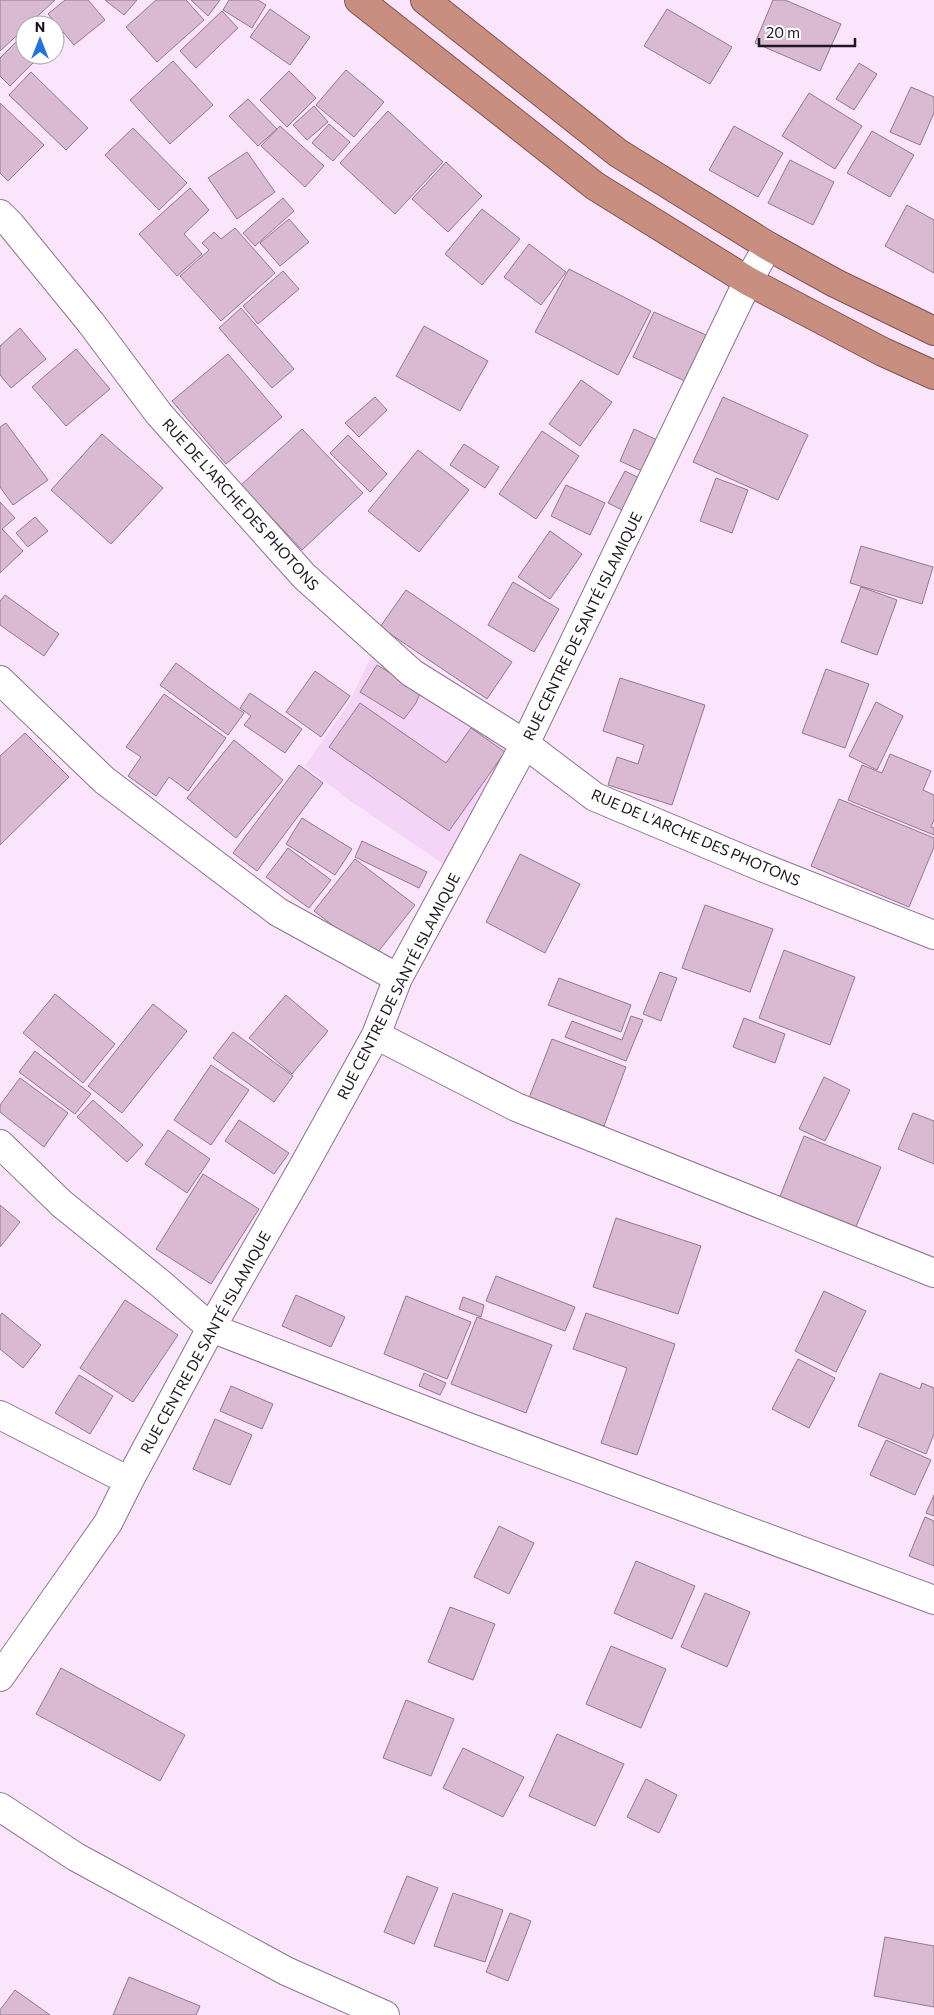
<svg xmlns="http://www.w3.org/2000/svg" width="934" height="2015" viewBox="0 0 934 2015" font-family="Commissioner,sans-serif">
<style>
.built{fill:#f4d5f8}
.building{fill:#d9bad2;stroke:#94788e}
.lines{fill:none;stroke-linecap:round;stroke-linejoin:round}
.minor-casing{stroke:#8c758f;stroke-width:30}
.trunk-casing{stroke:#84524a;stroke-width:30}
.minor{stroke:#fff;stroke-width:28}
.trunk{stroke:#c88f80;stroke-width:28}
.labels{text-anchor:middle;dominant-baseline:central;stroke-width:4;stroke-linejoin:round;paint-order:stroke}
.street-label{font-size:15px;fill:#1e1620;stroke:#fff}
</style>
<rect width="100%" height="100%" fill="#fae5fd"/>
<path class="built" d="M372,654L517,752L443,864L345,797L305,766L349,703Z"/>
<path class="building" d="M0,0H55L28,25H25V28L0,51Z
M65,0H88L105,20L74,45L48,14Z
M105,0H137L124,15Z
M156,0H186L204,20L157,62L126,27Z
M191,0H220L208,16Z
M229,0H258L266,5L252,28L223,10Z
M773,0H785L841,24L820,71L755,43Z
M270,9L310,37L290,65L250,37Z
M667,9L732,47L710,84L644,46Z
M222,11L238,28L196,68L180,51Z
M41,17L49,25H33Z
M25,33V55H41L10,86L0,76V58Z
M173,61L213,105L170,144L130,100Z
M859,63L877,74L854,110L836,99Z
M346,70L384,102L354,137L316,105Z
M289,71L316,98L287,127L260,100Z
M31,72L88,128L66,150L9,95Z
M911,87L934,97V113L920,145L890,132Z
M809,93L862,126L835,169L782,136Z
M248,99L277,129L258,146L229,116Z
M0,103L44,145L8,181L0,173Z
M314,106L328,122L307,140L293,125Z
M388,111L443,162L395,214L340,163Z
M329,124L350,142L333,161L312,143Z
M280,126L324,166L305,187L261,146Z
M734,126L783,153L758,197L709,170Z
M133,128L187,183L159,210L105,155Z
M872,131L914,155L890,197L847,173Z
M247,152L275,192L237,219L208,178Z
M790,160L834,182L813,225L768,203Z
M446,162L482,196L448,232L412,199Z
M190,188L209,210L184,234L202,254L177,276L139,234Z
M283,198L294,211L255,246L243,233Z
M907,205L934,220V273L885,246Z
M482,209L520,239L482,285L445,254Z
M289,219L309,242L280,266L260,243Z
M235,228L275,273L221,321L180,276L209,250L202,243L214,232L221,239Z
M529,244L566,272L541,305L504,277Z
M569,269L651,311L618,375L535,332Z
M283,271L299,289L258,324L243,306Z
M241,308L294,369L272,388L219,328Z
M654,312L706,335L685,381L633,357Z
M424,326L488,361L460,411L396,376Z
M20,328L46,359L11,388L0,375V346Z
M76,349L110,389L66,426L32,387Z
M228,354L282,417L226,464L172,401Z
M581,380L612,402L580,446L549,424Z
M375,397L387,410L359,437L345,423Z
M723,397L808,435L778,500L693,462Z
M6,423L48,480L13,505L0,487V427Z
M302,429L363,493L302,550L241,485Z
M634,429L659,441L644,472L620,461Z
M542,431L579,456L536,519L499,494Z
M102,434L163,488L111,544L51,490Z
M348,435L387,474L370,492L330,453Z
M464,444L499,467L485,488L450,465Z
M418,450L469,490L419,552L368,511Z
M625,471L639,478L622,510L608,503Z
M716,478L748,490L732,533L700,521Z
M566,485L605,503L590,535L551,516Z
M0,502L15,518L2,529L23,551L0,573Z
M35,517L48,531L28,547L16,533Z
M550,531L582,554L550,599L518,577Z
M861,546L933,567L922,604L850,583Z
M513,582L559,609L534,652L488,625Z
M861,587L897,600L877,655L841,642Z
M406,590L512,662L487,699L380,627Z
M5,595L59,634L44,656L0,625V601Z
M176,663L244,713L228,735L160,685Z
M377,665L421,691L416,703L404,719L360,692Z
M826,669L869,684L845,748L802,733Z
M315,671L350,696L321,737L286,712Z
M620,678L705,705L672,805L608,785L617,757L638,764L644,745L603,731Z
M250,693L302,729L285,753L244,725L251,716L240,708Z
M164,694L226,738L188,791L169,777L156,796L128,776L141,757L126,747Z
M876,702L903,716L877,770L849,756Z
M360,703L446,763L471,728L505,752L449,831L329,747Z
M25,733L69,777L0,845V756Z
M234,740L283,780L236,838L187,798Z
M890,754L931,771L923,790L934,795V820L931,827L934,828V835L848,800L862,765L882,773Z
M299,765L323,783L257,871L233,853Z
M839,799L934,838V847L909,907L811,866Z
M302,818L352,849L335,875L286,844Z
M362,841L427,872L419,888L355,857Z
M288,848L331,880L309,908L266,877Z
M520,854L580,884L545,953L486,922Z
M355,859L415,905L374,957L314,911Z
M705,905L773,929L750,992L682,968Z
M784,950L855,977L830,1045L759,1018Z
M660,972L677,978L661,1021L643,1014Z
M559,978L631,1005L621,1032L548,1005Z
M55,994L115,1044L83,1083L23,1033Z
M286,995L328,1031L292,1074L249,1038Z
M153,1004L187,1031L122,1113L88,1086Z
M631,1016L643,1020L626,1061L565,1037L572,1021L622,1040Z
M744,1018L785,1034L775,1063L733,1047Z
M233,1032L293,1076L274,1102L213,1058Z
M552,1039L626,1067L604,1126L529,1098Z
M35,1051L91,1094L75,1114L19,1072Z
M211,1065L249,1090L211,1145L174,1120Z
M824,1077L850,1090L825,1141L799,1129Z
M20,1078L68,1113L44,1147L0,1112V1105Z
M93,1100L143,1145L127,1162L77,1117Z
M913,1113L934,1121V1164L898,1149Z
M239,1120L289,1153L274,1174L225,1141Z
M168,1130L210,1159L187,1193L145,1164Z
M804,1136L881,1167L855,1229L779,1199Z
M203,1174L259,1209L211,1284L156,1249Z
M0,1205L20,1222L0,1247Z
M616,1218L701,1246L678,1314L593,1287Z
M496,1276L575,1307L565,1331L486,1301Z
M824,1291L866,1311L836,1372L795,1351Z
M296,1295L345,1317L331,1347L282,1326Z
M406,1296L471,1322L447,1379L384,1354Z
M463,1297L484,1305L481,1317L459,1309Z
M125,1300L178,1335L133,1402L80,1368Z
M2,1313L41,1345L23,1368L0,1349V1316Z
M586,1313L675,1344L637,1455L601,1443L627,1368L573,1349Z
M477,1317L552,1345L526,1413L451,1384Z
M798,1359L835,1378L809,1428L772,1409Z
M424,1373L446,1383L440,1395L419,1386Z
M880,1373L920,1389L922,1383L934,1388V1434L926,1454L858,1426Z
M79,1375L113,1396L90,1434L55,1413Z
M231,1386L273,1404L262,1429L220,1411Z
M215,1419L252,1435L230,1485L193,1469Z
M886,1440L931,1460L915,1495L870,1475Z
M934,1495V1516L926,1513Z
M925,1517L934,1521V1566L909,1556Z
M499,1526L534,1543L509,1594L474,1577Z
M636,1561L695,1586L672,1639L614,1613Z
M705,1593L750,1612L727,1667L681,1647Z
M450,1607L495,1624L473,1680L428,1662Z
M611,1646L666,1669L641,1728L586,1704Z
M61,1668L185,1735L160,1781L36,1714Z
M406,1700L454,1719L431,1776L383,1758Z
M557,1734L624,1764L595,1826L529,1796Z
M463,1748L524,1777L503,1817L443,1788Z
M646,1779L677,1795L659,1833L627,1817Z
M407,1876L438,1888L414,1944L384,1932Z
M453,1893L503,1910L485,1962L434,1946Z
M510,1913L531,1921L508,1981L486,1972Z
M885,1937L934,1946V2007L874,1996Z
M129,1977L200,2006L196,2015H113Z
M15,1990L50,2015H0V2010Z"/>
<g class="lines">
<g class="minor-casing">
<path id="minor" d="M0,214L11,225L91,323L159,414L304,576L412,673L525,744L595,797L764,868L934,935
M0,680L104,780L278,912L398,978
M376,1035L516,1107L934,1273
M0,1144L62,1204L161,1284L211,1328L468,1427L934,1600
M0,1415L129,1481
M0,1677L108,1523L129,1481L211,1328L303,1167L376,1035L398,978L525,744L748,281L768,246
M0,1807L76,1857L286,1971L385,2015"/>
</g>
<g class="trunk-casing">
<path id="trunk" d="M359,0L595,186L748,281L883,352L934,375
M425,0L618,153L768,246L835,283L934,331"/>
</g>
<use href="#minor" class="minor"/>
<use href="#trunk" class="trunk"/>
</g>
<g class="labels">
<g class="street-label">
<text transform="translate(241 504) rotate(48)">RUE DE L'ARCHE DES PHOTONS</text>
<text transform="translate(582 626) rotate(-64)">RUE CENTRE DE SANTÉ ISLAMIQUE</text>
<text transform="translate(696 837) rotate(23)">RUE DE L'ARCHE DES PHOTONS</text>
<text transform="translate(398 986) rotate(-63)">RUE CENTRE DE SANTÉ ISLAMIQUE</text>
<text transform="translate(205 1342) rotate(-61)">RUE CENTRE DE SANTÉ ISLAMIQUE</text>
</g>
</g>
<g transform="translate(40 40)"><circle r="24" fill="#ffffff" stroke="#a5a2a6"/>
<path d="M0-4L9 19L0 12L-9 19Z" fill="#2273de"/>
<text y="-8" font-size="14" font-weight="bold" text-anchor="middle" fill="#1e1620">N</text>
</g>
<path d="M759 38v8h96v-8" fill="none" stroke="#1e1620" stroke-width="2.5"/>
<text x="766" y="38" font-size="15" fill="#1e1620" stroke="#ffffff" stroke-width="4" paint-order="stroke">20 m</text>
</svg>
